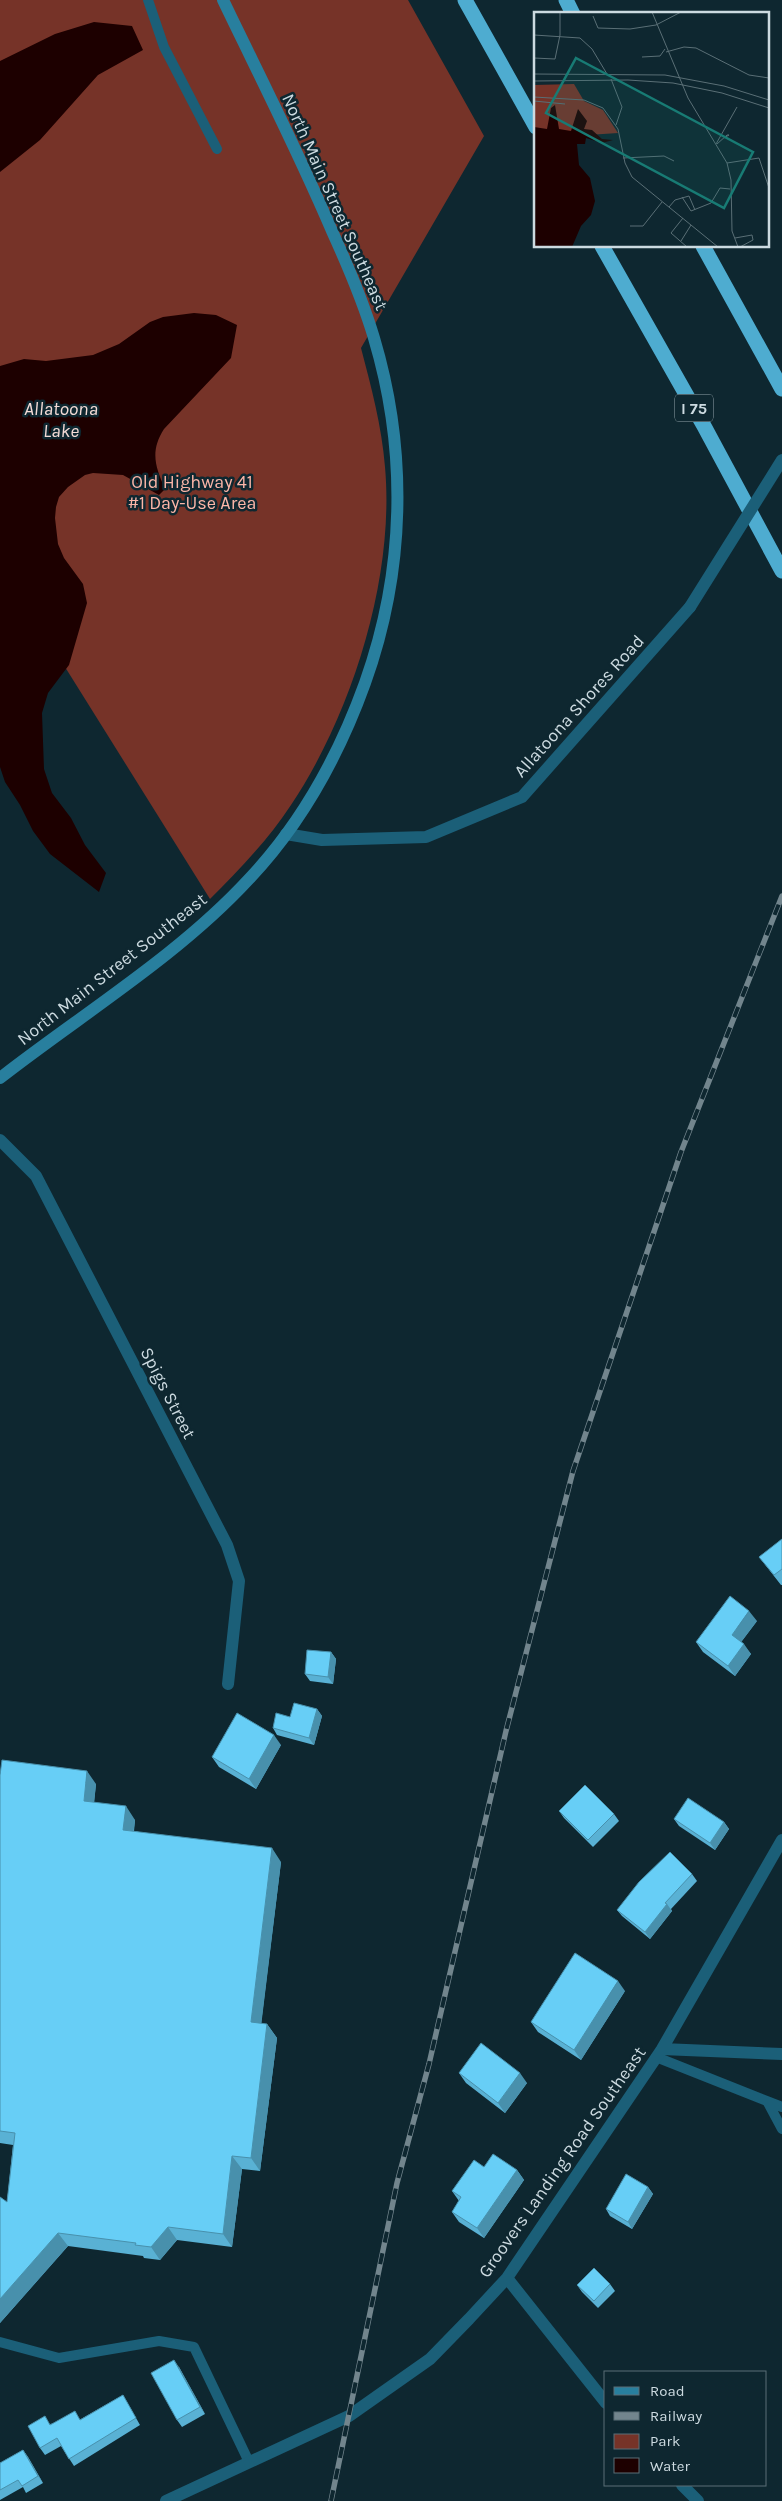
<svg xmlns="http://www.w3.org/2000/svg" width="782" height="2501" viewBox="0 0 782 2501" font-family="Karla,sans-serif">
<style>
.green{fill:#763328}
.water{fill:#1d0000}
.lines{fill:none;stroke-linecap:round;stroke-linejoin:round}
.lane{stroke:#1b5f78;stroke-width:10}
.street{stroke:#1b5f78;stroke-width:12}
.secondary{stroke:#287f9e;stroke-width:12}
.highway{stroke:#4eacd0;stroke-width:15}
.rail-casing{stroke:#72858d;stroke-width:5.5}
.rail{stroke:#0e2730;stroke-width:4;stroke-dasharray:11;stroke-linecap:butt}
.street-bridge{stroke:#1b5f78;stroke-width:12}
.wall{fill:#59b1d4}
.shaded-wall{fill:#4890ac}
.building{fill:#67cef6;stroke:#4890ac}
.labels{text-anchor:middle;dominant-baseline:central;stroke-width:5;stroke-linejoin:round;paint-order:stroke}
.shield{fill:#0e2730;stroke:#93a4ab;stroke-width:1}
.shield-label{font-size:16px;font-weight:bold;fill:#ccdae0}
.street-label{font-size:18px;fill:#ccdae0;stroke:#0e2730}
.park-label{font-size:18px;fill:#fcb6a8;stroke:#0e2730}
.water-label{font-size:19px;font-style:italic;fill:#f4dbd6;stroke:#0e2730}
.inset-road{fill:none;stroke:#5a6f76;stroke-width:1}
.view{fill:#187b74;fill-opacity:0.15;stroke:#187b74;stroke-width:2.5}
.inset-edge{fill:none;stroke:#ccdae0;stroke-width:2.5}
</style>
<rect width="100%" height="100%" fill="#0e2730"/>
<path class="green" d="M0,0H408L484,136L361,348C371,386 382,427 385,467C395,577 352,714 291,805C268,840 239,870 210,899L15,587L0,576Z"/>
<path class="water" d="M94,22L132,26L143,50L98,75L40,140L0,172V61L55,34Z
M194,313L216,315L237,325L231,358L164,429C150,451 155,466 165,489L159,495L123,475L93,473L85,475L68,487L59,497L56,507L55,518L58,544L64,558L83,584L87,603L69,665L48,693L42,713L44,769L52,793L71,818L85,845L106,873L99,892L50,854L33,831L20,805L5,782L0,767V366L24,359L46,361L93,355L119,344L150,322L163,317Z"/>
<g class="lines">
<path class="lane" d="M148,0L164,47L217,149
M656,2057L782,2107
M767,2101L782,2129
M0,2342L59,2358L159,2341L194,2347L249,2462"/>
<path class="street" d="M286,834L322,840L426,837L522,797L690,607
M0,1140L36,1176L227,1545L239,1581L228,1684
M662,2049L782,2054
M507,2278L606,2403
M682,2485L698,2501
M166,2501L349,2416L430,2359L469,2319L507,2278L662,2049L782,1840"/>
<path class="secondary" d="M0,1078C82,1014 178,956 249,879C302,823 339,755 365,683C405,571 408,452 374,338C363,301 348,266 332,231C299,153 260,77 223,0"/>
<path class="highway" d="M465,0L536,127
M566,0L573,14
M602,246L704,426L782,571
M703,246L782,389"/>
<g class="rail-casing">
<path id="rail" d="M331,2501L397,2183L429,2064L506,1731L573,1471L681,1152L782,896"/>
</g>
<use href="#rail" class="rail"/>
<path class="street-bridge" d="M690,607L782,460"/>
</g>
<path class="wall" d="M782,1539V1585H781L759,1557Z
M757,1621L741,1642L751,1654L735,1676L703,1652L696,1642Z
M331,1652L336,1659L333,1684L310,1681L305,1674Z
M317,1709L322,1716L314,1745L277,1735L273,1728L290,1717Z
M281,1745L256,1789L219,1767L212,1757Z
M0,1775L96,1784L94,1802L135,1820L134,1831L281,1862L261,2024H267L277,2038L260,2171L242,2169L232,2247L177,2240L160,2260L144,2258L143,2256L68,2246L0,2323V2197L7,2202L13,2145L0,2143Z
M559,1811L614,1814L619,1821L593,1847L564,1818Z
M674,1819L724,1822L729,1829L715,1850L679,1826Z
M692,1874L697,1881L671,1909L672,1911L650,1939L622,1916L617,1910Z
M625,1991L581,2060L538,2032L531,2022Z
M459,2073L527,2083L505,2113L466,2083Z
M484,2167L517,2170L524,2180L484,2238L459,2222L452,2212L459,2201L452,2191Z
M648,2187L653,2194L632,2229L610,2216L606,2209Z
M610,2284L615,2291L598,2308L582,2292L577,2285Z
M179,2367L205,2414L182,2427L177,2420Z
M123,2395L140,2425L74,2466L61,2446L45,2455L40,2448L50,2424L81,2419Z
M23,2450L28,2457L43,2483L26,2493L23,2487L0,2500V2463Z"/>
<path class="shaded-wall" d="M749,1611L757,1621L739,1645L732,1635Z
M744,1644L751,1654L735,1676L728,1666Z
M331,1652L336,1659L333,1684L328,1677Z
M317,1709L322,1716L314,1745L309,1738Z
M274,1735L281,1745L256,1789L249,1779Z
M87,1771L96,1784L93,1814L84,1801Z
M126,1806L135,1820L132,1843L123,1830Z
M724,1822L729,1829L715,1850L710,1843Z
M272,1848L281,1862L260,2035L251,2022Z
M667,1904L672,1911L650,1939L645,1932Z
M618,1981L625,1991L581,2060L574,2050Z
M267,2024L277,2038L260,2171L251,2158Z
M520,2073L527,2083L505,2113L498,2103Z
M232,2156L242,2169L232,2247L223,2234Z
M517,2170L524,2180L484,2238L477,2228Z
M648,2187L653,2194L632,2229L628,2222Z
M168,2227L177,2240L160,2260L151,2247Z
M58,2233L68,2246L0,2323V2299Z
M174,2360L179,2367L205,2414L200,2407Z
M23,2450L28,2457L43,2483L38,2476Z"/>
<path class="building" d="M782,1539V1569L774,1575L759,1557Z
M730,1596L749,1611L732,1635L744,1644L728,1666L696,1642Z
M307,1650L331,1652L328,1677L305,1674Z
M294,1703L317,1709L309,1738L273,1728L276,1713L290,1717Z
M237,1713L274,1735L249,1779L212,1757Z
M2,1760L87,1771L84,1801L126,1806L123,1830L272,1848L251,2022L267,2024L251,2158L232,2156L223,2234L168,2227L151,2247L135,2245L136,2243L58,2233L0,2299V2197L7,2202L15,2133L0,2131V1775Z
M585,1785L614,1814L588,1840L559,1811Z
M688,1798L724,1822L710,1843L674,1819Z
M670,1852L692,1874L665,1903L667,1904L645,1932L617,1910L639,1882Z
M575,1953L618,1981L574,2050L531,2022Z
M481,2043L520,2073L498,2103L459,2073Z
M493,2154L517,2170L477,2228L452,2212L461,2197L452,2191L474,2160L484,2167Z
M626,2174L648,2187L628,2222L606,2209Z
M594,2268L610,2284L594,2301L577,2285Z
M174,2360L200,2407L177,2420L151,2373Z
M123,2395L136,2418L69,2459L57,2438L40,2448L28,2426L45,2416L50,2425L75,2411L80,2420Z
M23,2450L38,2476L22,2486L18,2480L0,2490V2463Z"/>
<g class="labels">
<rect class="shield" x="675" y="394.5" width="38" height="27" rx="4"/>
<g class="shield-label">
<text x="694" y="408">I 75</text>
</g>
<g class="street-label">
<text transform="translate(335 202) rotate(66)">North Main Street Southeast</text>
<text transform="translate(579 706) rotate(-48)">Allatoona Shores Road</text>
<text transform="translate(112 969) rotate(-38)">North Main Street Southeast</text>
<text transform="translate(168 1393) rotate(63)">Spigs Street</text>
<text transform="translate(562 2162) rotate(-55)">Groovers Landing Road Southeast</text>
</g>
<g class="park-label">
<text x="192" y="482">Old Highway 41<tspan x="192" dy="21">#1 Day-Use Area</tspan></text>
</g>
<g class="water-label">
<text x="61" y="409">Allatoona<tspan x="61" dy="22">Lake</tspan></text>
</g>
</g>
<g transform="translate(534 12)">
<rect width="235" height="235" fill="#0e2730"/>
<path d="M40,72L50,89L69,98L84,121L54,123L0,118V73Z" fill="#763328"/>
<path d="M21,93L25,117L37,119L44,97L53,109L50,117L58,118L68,127L79,128L68,131L52,126L51,132H43L45,153L56,166L61,189L57,203L47,214L38,235H0V115L13,117L17,96Z" fill="#1d0000"/>
<path class="inset-road" d="M118,0L154,86L193,151L197,168L198,219L204,235M59,4L64,16L96,17L122,13L147,0M0,23L46,26L58,37L73,62M132,40L150,35L162,36L215,63L235,66M108,45L126,44L131,37M0,46L21,47L26,23V0M0,62L131,63L190,74L235,88M77,67L88,95L82,113M0,69L94,68L139,71L188,81L235,96M0,85L50,88L69,96L84,117L91,151L98,165L184,235M0,89L31,92M182,132L203,95M183,132L193,123H195L190,126M89,146L130,144L140,149M193,151L225,146L235,176M148,185L157,199L177,191L186,176L196,177M135,195L141,188L155,184L161,198M149,206L137,221L153,235M96,214H109L128,190M201,226L218,223L219,228L206,235M147,229L157,213"/>
<path class="view" d="M42,46L219,140L190,196L12,101Z"/>
<rect width="235" height="235" class="inset-edge"/>
</g>
<rect x="604" y="2371" width="162" height="115" fill="#0e2730" stroke="#5a6f76"/>
<rect x="614" y="2387" width="25" height="8" fill="#287f9e" stroke="#5a6f76"/>
<text x="650" y="2396" font-size="15" fill="#ccdae0">Road</text>
<rect x="614" y="2412" width="25" height="8" fill="#72858d" stroke="#5a6f76"/>
<text x="650" y="2421" font-size="15" fill="#ccdae0">Railway</text>
<rect x="614" y="2434" width="25" height="15" fill="#763328" stroke="#5a6f76"/>
<text x="650" y="2446" font-size="15" fill="#ccdae0">Park</text>
<rect x="614" y="2458" width="25" height="15" fill="#1d0000" stroke="#5a6f76"/>
<text x="650" y="2471" font-size="15" fill="#ccdae0">Water</text>
</svg>
